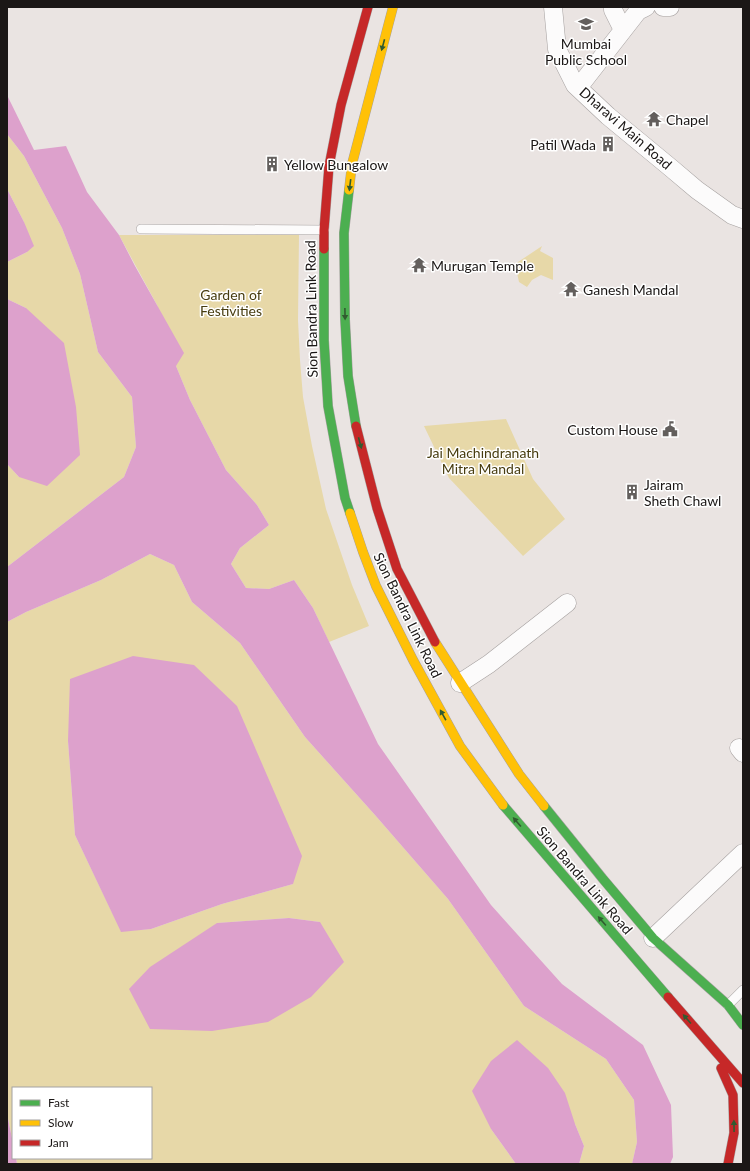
<svg xmlns="http://www.w3.org/2000/svg" width="750" height="1171" viewBox="0 0 750 1171" font-family="Lato,sans-serif">
<style>
.green{fill:#e7d8a8;fill-rule:evenodd}
.water{fill:#dda1cc}
.lines{fill:none;stroke-linecap:round;stroke-linejoin:round}
.lane-casing{stroke:#a6a1a0;stroke-width:10}
.street-casing{stroke:#a6a1a0;stroke-width:19}
.fast-casing{stroke:#a6a1a0;stroke-width:10}
.slow-casing{stroke:#a6a1a0;stroke-width:10}
.jam-casing{stroke:#a6a1a0;stroke-width:10}
.lane{stroke:#fcfbfb;stroke-width:9}
.street{stroke:#fcfbfb;stroke-width:18}
.fast{stroke:#4caf50;stroke-width:9}
.slow{stroke:#ffc107;stroke-width:9}
.jam{stroke:#c62828;stroke-width:9}
.oneway{fill:#315b30}
.labels{text-anchor:middle;dominant-baseline:central;stroke-width:3;stroke-linejoin:round;paint-order:stroke}
.poi-label{font-size:14px;fill:#1b1716;stroke:#fff;text-anchor:start}
.street-label{font-size:14px;fill:#1b1716;stroke:#fff}
.park-label{font-size:14px;fill:#473c0f;stroke:#fff}
</style>
<rect width="100%" height="100%" fill="#eae4e2"/>
<path class="green" d="M7,134L24,156L62,228L80,274L98,352L132,397L136,447L124,477L7,567V464L19,477L26,308L7,299V262L27,252L24,222L7,189Z
M119,235H299L298,320L300,360L303,397L312,446L326,509L352,585L369,626L329,642L313,608L294,580L269,589L246,588L231,564L240,548L269,525L257,505L226,470L190,400L176,366L157,305Z
M542,246L540,251L553,258V280L541,275L532,280L527,287L519,282L515,264Z
M506,419L533,479L565,519L523,556L449,478L424,426Z
M150,554L174,565L192,602L240,643L305,737L375,815L448,899L524,1006L606,1059L634,1100L637,1142L632,1164H579L584,1146L575,1124L491,1129L516,1164H17L16,1158H151V1088H13V1143L7,1114V622L26,612L101,580ZM68,741L293,884L222,904L151,929L121,931L75,835ZM289,918L320,922L217,923Z"/>
<path class="water" d="M7,95L34,150L66,146L87,192L119,235L135,266L184,353L176,366L190,400L226,470L257,505L269,525L240,548L231,564L246,588L269,589L294,580L313,608L378,744L491,905L562,984L643,1045L671,1105L673,1157L670,1164H632L637,1142L634,1100L606,1059L524,1006L448,899L375,815L305,737L240,643L192,602L174,565L150,554L101,580L26,612L7,622V567L124,477L136,447L132,397L98,352L80,274L62,228L24,156L7,134Z
M7,189L24,222L34,246L27,252L7,262Z
M7,299L26,308L64,343L76,407L80,455L47,486L19,477L7,464Z
M133,656L194,665L237,706L302,856L293,884L222,904L151,929L121,932L75,835L68,741L70,679Z
M289,918L320,922L344,962L311,997L268,1022L212,1031L150,1029L129,989L150,967L217,923Z
M517,1040L548,1068L565,1093L575,1124L584,1146L579,1164H516L491,1129L472,1091L491,1061Z
M7,1114L13,1143V1158H16L17,1164H7Z"/>
<g class="lines">
<g class="lane-casing">
<path id="lane" d="M141,229L324,230
M728,1005L743,990"/>
</g>
<g class="street-casing">
<path id="street" d="M553,7L557,49L575,85L608,116L671,168L697,190L732,215L743,219
M613,7V10L623,30
M663,7H670
M578,88L638,11L646,7
M460,683L489,664L567,603
M739,748L743,753
M653,938L743,853"/>
</g>
<g class="fast-casing">
<path id="fast" d="M349,190L344,233L345,319L348,376L356,426
M324,249V340L328,406L345,498L350,513
M503,805L668,997
M544,806L603,879L653,938L728,1005L743,1025"/>
</g>
<g class="slow-casing">
<path id="slow" d="M349,190L352,164L393,7
M350,513L363,552L376,586L413,660L460,746L503,805
M435,642L519,774L544,806"/>
</g>
<g class="jam-casing">
<path id="jam" d="M324,249V230L329,166L341,105L368,7
M356,426L377,508L397,569L435,642
M668,997L743,1083
M721,1068L733,1095L734,1133L728,1164"/>
</g>
<use href="#lane" class="lane"/>
<use href="#street" class="street"/>
<use href="#fast" class="fast"/>
<use href="#slow" class="slow"/>
<use href="#jam" class="jam"/>
</g>
<defs><path id="oneway-solid" d="M-6-.8H1V-3.2L6.5 0L1 3.2V.8H-6Z"/></defs>
<g class="oneway">
<use href="#oneway-solid" transform="translate(383 45) rotate(105)"/>
<use href="#oneway-solid" transform="translate(350 185) rotate(97)"/>
<use href="#oneway-solid" transform="translate(345 314) rotate(89)"/>
<use href="#oneway-solid" transform="translate(360 443) rotate(75)"/>
<use href="#oneway-solid" transform="translate(443 715) rotate(-119)"/>
<use href="#oneway-solid" transform="translate(517 822) rotate(-131)"/>
<use href="#oneway-solid" transform="translate(602 921) rotate(-131)"/>
<use href="#oneway-solid" transform="translate(687 1019) rotate(-131)"/>
<use href="#oneway-solid" transform="translate(734 1126) rotate(-91)"/>
</g>
<defs>
<g id="school-bare" transform="scale(1.2)"><path d="M0-5L7-2L0 1L-7-2ZM-4 1L0 2.5L4 1V4Q0 6-4 4Z" fill="#635f5d" stroke="#fff" stroke-width="2.5" paint-order="stroke"/></g>
<g id="temple-bare" transform="scale(1.2)"><path d="M0-6L5-2H3V0L6.5 2.5H4V6H1.5V3h-3V6H-4V2.5H-6.5L-3 0V-2H-5Z" fill="#635f5d" stroke="#fff" stroke-width="2.5" paint-order="stroke"/></g>
<g id="building-bare" transform="scale(1.2)"><path d="M-4-6H4V6H1V3H-1V6H-4ZM-2.5-4.3h1.7v1.8h-1.7ZM.8-4.3h1.7v1.8H.8ZM-2.5-1h1.7V.8h-1.7ZM.8-1h1.7V.8H.8Z" fill="#635f5d" stroke="#fff" stroke-width="2.5" paint-order="stroke"/></g>
<g id="civic-bare" transform="scale(1.2)"><path d="M-.6-6.5H3V-4.5H.6V-3L4-1V1h2V6H-6V1h2V-1L-.6-3ZM-1.2 2.5V6h2.4V2.5Z" fill="#635f5d" stroke="#fff" stroke-width="2.5" paint-order="stroke"/></g>
</defs>
<g fill-rule="evenodd">
<use href="#school-bare" x="586" y="24"/>
<use href="#temple-bare" x="654" y="119"/>
<use href="#building-bare" x="608" y="144"/>
<use href="#building-bare" x="272" y="164"/>
<use href="#temple-bare" x="419" y="265"/>
<use href="#temple-bare" x="571" y="289"/>
<use href="#civic-bare" x="670" y="429"/>
<use href="#building-bare" x="632" y="492"/>
</g>
<g class="labels">
<g class="poi-label">
<text x="586" y="43" text-anchor="middle">Mumbai<tspan x="586" dy="16">Public School</tspan></text>
<text x="666" y="119">Chapel</text>
<text x="596" y="144" text-anchor="end">Patil Wada</text>
<text x="284" y="164">Yellow Bungalow</text>
<text x="431" y="265">Murugan Temple</text>
<text x="583" y="289">Ganesh Mandal</text>
<text x="658" y="429" text-anchor="end">Custom House</text>
<text x="644" y="484">Jairam<tspan x="644" dy="16">Sheth Chawl</tspan></text>
</g>
<g class="street-label">
<text transform="translate(626 128) rotate(41)">Dharavi Main Road</text>
<text transform="translate(311 309) rotate(-91)">Sion Bandra Link Road</text>
<text transform="translate(408 615) rotate(64)">Sion Bandra Link Road</text>
<text transform="translate(585 880) rotate(49)">Sion Bandra Link Road</text>
</g>
<g class="park-label">
<text x="231" y="294">Garden of<tspan x="231" dy="16">Festivities</tspan></text>
<text x="483" y="452">Jai Machindranath<tspan x="483" dy="16">Mitra Mandal</tspan></text>
</g>
</g>
<rect width="750" height="1171" fill="none" stroke="#1b1716" stroke-width="16"/>
<rect x="12" y="1087" width="140" height="72" fill="#ffffff" stroke="#a4a2a2"/>
<rect x="20" y="1100" width="20" height="6" fill="#4caf50" stroke="#a4a2a2"/>
<text x="48" y="1107" font-size="12" fill="#1b1716">Fast</text>
<rect x="20" y="1120" width="20" height="6" fill="#ffc107" stroke="#a4a2a2"/>
<text x="48" y="1127" font-size="12" fill="#1b1716">Slow</text>
<rect x="20" y="1140" width="20" height="6" fill="#c62828" stroke="#a4a2a2"/>
<text x="48" y="1147" font-size="12" fill="#1b1716">Jam</text>
</svg>
